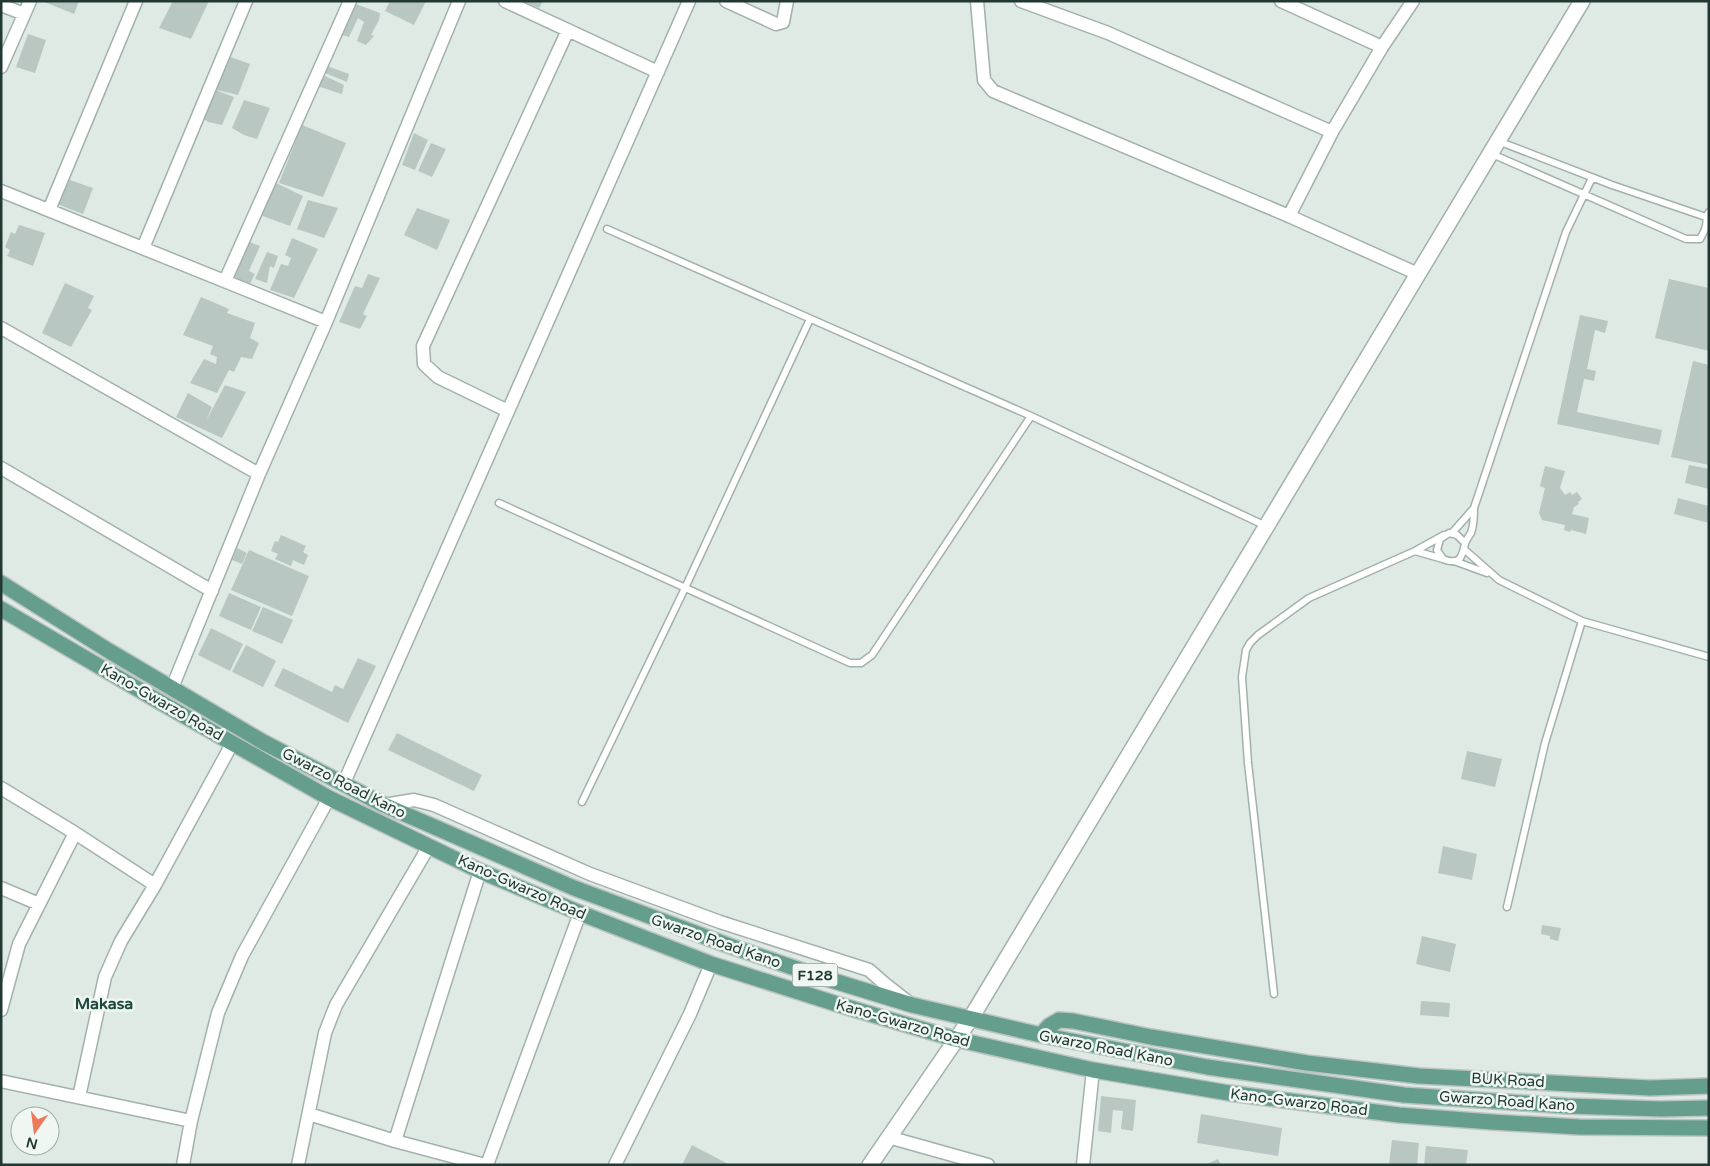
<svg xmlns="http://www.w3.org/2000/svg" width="1710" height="1166" viewBox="0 0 1710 1166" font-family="'Varela Round',sans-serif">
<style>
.building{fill:#b8c7c1}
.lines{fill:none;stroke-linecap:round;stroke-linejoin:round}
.service-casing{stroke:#a2b1ac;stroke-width:9}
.minor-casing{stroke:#a2b1ac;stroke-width:15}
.tertiary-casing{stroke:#a2b1ac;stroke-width:18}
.primary-casing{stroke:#bcc4c2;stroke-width:18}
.service{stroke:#fff;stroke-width:6}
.minor{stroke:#fff;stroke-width:12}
.tertiary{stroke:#fff;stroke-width:15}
.primary{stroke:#669e8e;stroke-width:15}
.labels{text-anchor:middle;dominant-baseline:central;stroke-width:5;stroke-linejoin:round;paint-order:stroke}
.shield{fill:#f0f7f3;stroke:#5f726c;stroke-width:1}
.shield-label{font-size:14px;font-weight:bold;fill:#213932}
.street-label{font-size:15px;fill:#213932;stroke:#f0f7f3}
.neighbourhood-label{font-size:16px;font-weight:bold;fill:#1e4a3e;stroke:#f0f7f3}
</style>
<rect width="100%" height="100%" fill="#dfeae5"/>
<path class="building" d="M42,1H79L74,14Z
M173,1H209L191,39L159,28Z
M390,1H426L414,25L385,11Z
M522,1H543L539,8Z
M353,3L380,13L379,20L371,35L374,36L366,45L357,41L364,22L358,18L349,37L339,34Z
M28,34L46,40L35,73L16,67Z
M228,56L250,64L238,95L213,89Z
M327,66L349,74L347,82L325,73Z
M325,76L344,85L342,94L317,86Z
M213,89L234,97L222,125L208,122L201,117Z
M244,100L270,108L257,139L244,135L232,128Z
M302,125L346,143L323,197L279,183Z
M414,133L428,140L415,170L402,165Z
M431,143L446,149L432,177L418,171Z
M67,179L93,188L83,214L57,204Z
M276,183L303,196L290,226L260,215Z
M308,200L338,208L324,238L297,229Z
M417,208L450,220L437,250L404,235Z
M19,225L45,233L33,266L7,256L10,250L5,247L11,232L15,234Z
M292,238L318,249L294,298L270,290L281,264L288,266L291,258L285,255Z
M247,241L260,246L249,271L255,274L250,284L231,277Z
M267,252L278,256L274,268L270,266L267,283L255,279Z
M368,274L380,278L363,314L367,316L360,329L339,322L355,286L362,288Z
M1669,279L1709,288V351L1655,338Z
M65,283L94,296L88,308L92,310L71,347L42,333Z
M201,297L229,309L227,313L255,323L250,338L259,343L252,359L241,357L234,372L229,370L217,393L190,383L204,359L216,364L217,357L210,354L213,346L183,335Z
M1580,315L1608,321L1605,333L1595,330L1587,369L1596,371L1594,381L1584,379L1577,412L1662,430L1659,445L1557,424Z
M1693,361L1709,365V465L1671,457Z
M225,385L246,392L222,438L176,417L188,393L212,407L206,421Z
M1689,465L1709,469V489L1685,483Z
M1545,466L1565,471L1560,488L1565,495L1570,492L1572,495L1577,492L1582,499L1578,502L1579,504L1574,507L1572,514L1589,518L1586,534L1571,530L1570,532L1564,530L1565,525L1542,520L1539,513L1545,488L1540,486Z
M1678,498L1709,506V523L1674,514Z
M281,535L306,546L303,552L308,555L304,565L293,560L291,566L275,559L278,554L271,551L275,541L278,542Z
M237,548L247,553L242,564L232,560Z
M249,550L309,576L292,616L231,590Z
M229,593L261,607L251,630L219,616Z
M263,607L293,620L282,644L252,631Z
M211,628L243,644L230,671L198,655Z
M246,645L276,661L263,687L232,672Z
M358,658L376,666L348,723L274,686L283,668L332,692L335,685L343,689Z
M397,733L482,775L474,791L388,750Z
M1467,751L1502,759L1495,787L1461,779Z
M1443,846L1477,854L1472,880L1438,873Z
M1542,925L1561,928L1558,941L1550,939V936L1541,934Z
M1422,936L1456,944L1450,972L1416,964Z
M1421,1001L1450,1003L1449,1017L1420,1015Z
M1101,1096L1136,1100L1133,1131L1121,1129L1123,1111L1113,1110L1111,1133L1098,1131Z
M1201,1114L1282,1128L1278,1156L1197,1143Z
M1392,1140L1419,1143L1417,1165H1389Z
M692,1145L730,1165H682Z
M1426,1146L1468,1150L1466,1165H1424Z
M1218,1159L1221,1165H1205Z"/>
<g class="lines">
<g class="service-casing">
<path id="service" d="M1498,141L1612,185L1706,217
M1492,154L1686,239H1700C1704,232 1708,225 1706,217L1709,212
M607,229L1031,416L1266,526
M499,503L850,663H861L872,655L1031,416
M1452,533L1474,508
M1465,543L1457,535L1449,533L1440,539L1437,550L1443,559C1460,566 1462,557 1465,544C1466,540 1469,536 1471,533C1474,525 1474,517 1474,508L1566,232L1592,178
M1465,550L1499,580L1582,621L1709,657
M1415,551L1443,559
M1454,561L1487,573
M582,802L685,588L810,319
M1507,907L1545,743L1582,621
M1274,994L1248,763L1242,677L1246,650L1250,643L1258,635L1309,598L1415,551L1444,535"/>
</g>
<g class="minor-casing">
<path id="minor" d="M505,1L658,72
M726,1L776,24L783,22L787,1
M977,1L984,80L993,91L1289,216L1418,274
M1021,1L1108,33L1332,132
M1281,1L1382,47
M1,5L24,14
M1,67L30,1
M1,191L326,322
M49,210L136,1
M1289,216L1332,132L1382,47L1413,1
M143,248L246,1
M225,281L350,1
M1,328L259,474
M508,411L438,377L424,364L423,346L568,30
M1,468L212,591
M172,688L259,474L326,322L459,1
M343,785L689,1
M1,788L75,833L155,885
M384,805L414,800L434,805L590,874L720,922L869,970L885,984L908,1002
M1,888L39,904
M1,1010L19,944L75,833
M1,1081L191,1121
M79,1097L105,977L121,941L155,885L233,742
M309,1114L395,1141L485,1165
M888,1137L988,1165
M395,1141L480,871
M183,1165L191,1121L218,1013L242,956L329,798
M298,1165L325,1033L336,1005L429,846
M487,1165L580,913
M615,1165L690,1014L711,964
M1083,1165L1093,1070"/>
</g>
<g class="tertiary-casing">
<path id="tertiary" d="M870,1165L971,1018L1582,1"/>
</g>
<g class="primary-casing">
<path id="primary" d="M1,583L109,651L263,742L384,805L574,888L730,946L821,977L912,1005L1041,1035L1207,1067L1404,1095L1567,1106L1661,1109L1709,1108
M1,609L160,702L329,798L480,871L580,913L711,964L840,1005L955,1039L1093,1070L1229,1093L1399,1115L1492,1122L1579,1127L1709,1128
M1041,1035L1049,1026L1059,1020L1073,1021L1151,1037L1307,1063L1419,1076L1650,1088L1709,1086"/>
</g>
<use href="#service" class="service"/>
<use href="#minor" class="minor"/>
<use href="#tertiary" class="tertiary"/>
<use href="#primary" class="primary"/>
</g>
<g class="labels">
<rect class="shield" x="792.5" y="963.5" width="45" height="23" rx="4"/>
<g class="shield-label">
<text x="815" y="975">F128</text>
</g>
<g class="street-label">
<text transform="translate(162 702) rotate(30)">Kano-Gwarzo Road</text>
<text transform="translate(344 783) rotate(27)">Gwarzo Road Kano</text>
<text transform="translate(522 887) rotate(24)">Kano-Gwarzo Road</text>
<text transform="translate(716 941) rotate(19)">Gwarzo Road Kano</text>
<text transform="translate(903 1023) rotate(16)">Kano-Gwarzo Road</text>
<text transform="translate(1106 1048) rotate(11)">Gwarzo Road Kano</text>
<text transform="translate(1508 1080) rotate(3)">BUK Road</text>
<text transform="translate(1507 1101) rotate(4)">Gwarzo Road Kano</text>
<text transform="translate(1299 1102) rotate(7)">Kano-Gwarzo Road</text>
</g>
<g class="neighbourhood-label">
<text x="104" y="1004">Makasa</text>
</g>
</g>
<rect width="1710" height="1166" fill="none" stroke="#213932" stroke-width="5"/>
<g transform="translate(35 1131) rotate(194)"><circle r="24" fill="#f0f7f3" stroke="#9daba6"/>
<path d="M0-4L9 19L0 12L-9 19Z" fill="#ec7a5b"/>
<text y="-8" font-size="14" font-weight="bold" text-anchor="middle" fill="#213932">N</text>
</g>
</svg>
